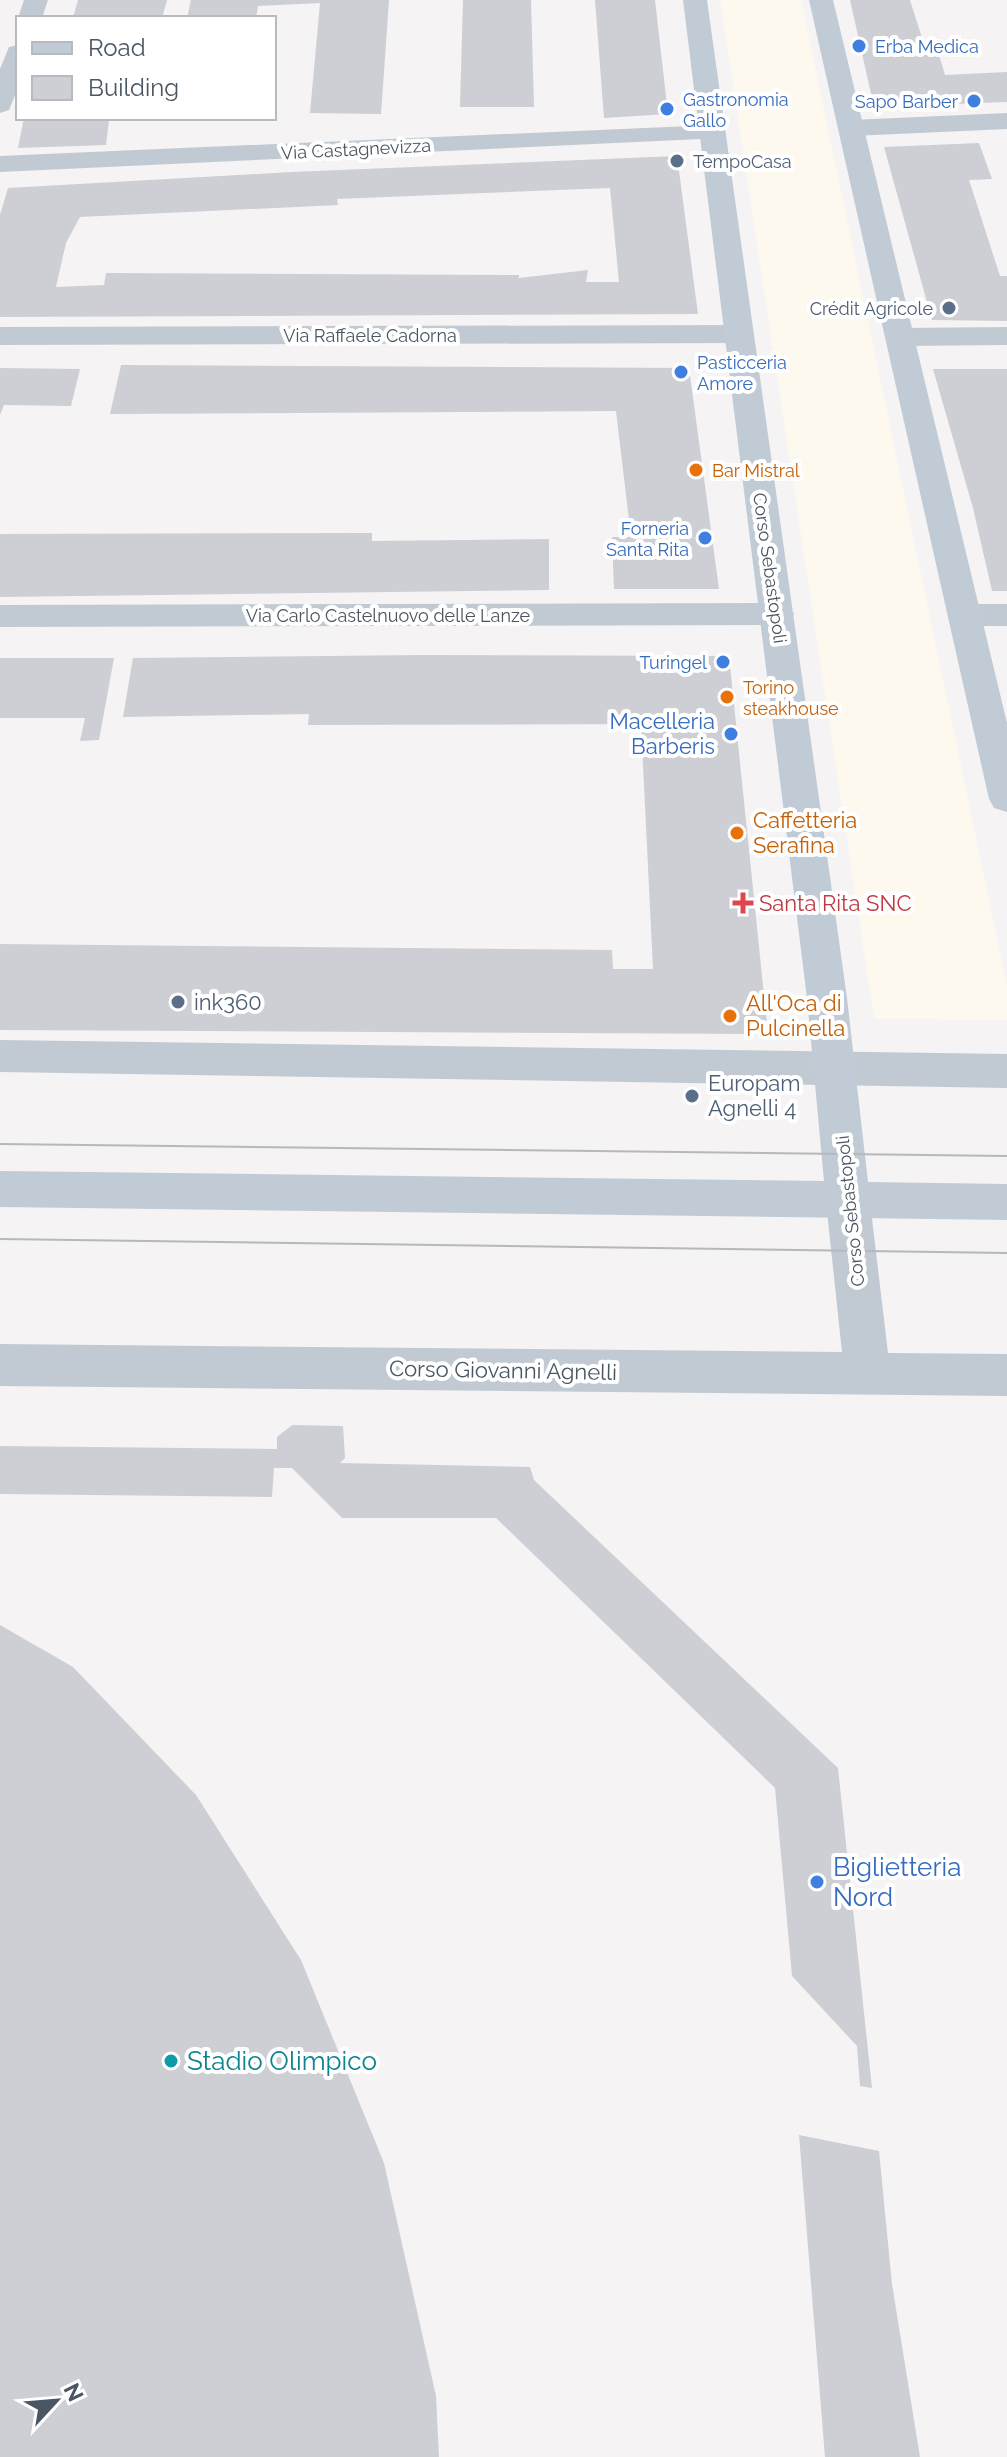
<svg xmlns="http://www.w3.org/2000/svg" width="1007" height="2457" viewBox="0 0 1007 2457" font-family="Raleway,sans-serif">
<style>
.commercial{fill:#fdf9ef}
.building{fill:#cdcfd5;fill-rule:evenodd}
.lines{fill:none;stroke-linecap:round;stroke-linejoin:round}
.street{fill:#c1cad2;fill-rule:evenodd}
.secondary{fill:#c1cbd6;fill-rule:evenodd}
.tram{stroke:#b5b8bd;stroke-width:2}
.shop-dot{fill:#3f7fe0;stroke:#fff;stroke-width:3}
.service-dot{fill:#5c6f8a;stroke:#fff;stroke-width:3}
.food-dot{fill:#e8710a;stroke:#fff;stroke-width:3}
.health-dot{fill:#e0444e;stroke:#fff;stroke-width:3}
.culture-dot{fill:#0f9aa8;stroke:#fff;stroke-width:3}
.labels{text-anchor:middle;dominant-baseline:central;stroke-width:8;stroke-linejoin:round;paint-order:stroke}
.far-shop-label{font-size:18px;fill:#366cbe;stroke:#fff;text-anchor:start}
.far-street-label{font-size:18px;fill:#4a5661;stroke:#fff}
.far-service-label{font-size:18px;fill:#4e5e75;stroke:#fff;text-anchor:start}
.far-food-label{font-size:18px;fill:#c56008;stroke:#fff;text-anchor:start}
.shop-label{font-size:22px;fill:#366cbe;stroke:#fff;text-anchor:end}
.food-label{font-size:22px;fill:#c56008;stroke:#fff;text-anchor:start}
.health-label{font-size:22px;fill:#be3a42;stroke:#fff;text-anchor:start}
.service-label{font-size:22px;fill:#4e5e75;stroke:#fff;text-anchor:start}
.street-label{font-size:22px;fill:#4a5661;stroke:#fff}
.near-shop-label{font-size:26px;fill:#366cbe;stroke:#fff;text-anchor:start}
.near-culture-label{font-size:26px;fill:#0d838f;stroke:#fff;text-anchor:start}
</style>
<rect width="100%" height="100%" fill="#f5f3f3"/>
<path class="commercial" d="M720,0H801L1007,986V1020L874,1019Z"/>
<path class="building" d="M78,0H167L162,18H73Z
M191,0H389L381,114L310,113L320,3L258,6L256,18H187Z
M463,0H531L534,107H460Z
M595,0H655L668,114L604,118Z
M850,0H910L923,41H935L945,75L1007,72V102L874,107Z
M24,118L109,120L106,145L18,148Z
M979,143L992,179L969,180L1000,276H1007V321L932,320L884,147Z
M677,156L698,314L0,317V215L8,188L292,172ZM610,188L619,282H586L588,270L519,278V275L106,273L104,285L56,287L66,243L80,217L338,205L337,199Z
M121,365L689,368L719,589H614L612,537H631L616,411L110,414Z
M0,368L80,369L71,406L4,405L0,415Z
M933,369H1007V591H992L973,508Z
M372,533V541L549,539V590L0,597V534Z
M422,655L729,656L768,1034L0,1030V944L612,950L613,969H653L641,724L308,725L309,714L123,717L133,658Z
M0,658H114L99,740L80,741L85,718H0Z
M292,1425L343,1426L345,1458L340,1463L530,1467L534,1480L838,1768L872,2088L860,2086L857,2046L792,1976L775,1788L496,1518H342L292,1468H274L272,1497L0,1494V1446L277,1449V1437Z
M0,1625L73,1667L196,1795L301,1960L384,2163L436,2396L439,2457H0Z
M799,2135L879,2151L892,2284L920,2457H825Z"/>
<g class="lines">
<path class="street" d="M24,0H48L42,18H18Z
M18,45V88L9,110L0,113V69L9,47Z
M1007,113V129L852,136L843,133L839,128L843,123L852,120Z
M713,125L722,128L726,133L722,138L0,172V156Z
M739,325L749,328L753,334L749,340L739,343L0,345V327Z
M1007,327V345L901,346L891,343L887,337L891,331L901,328Z
M777,603L789,606L794,614L789,622L777,625L0,627V605Z
M965,604H1007V626H965L953,623L948,615L953,607Z
M0,1040L1007,1054V1088L0,1072Z
M848,1184L863,1189L870,1202L888,1353L1007,1354V1396L0,1386V1344L842,1352L826,1202L833,1189Z"/>
<path class="secondary" d="M683,0H707L847,998L868,1182L1007,1184V1220L0,1207V1171L824,1181L807,998Z
M809,0H833L1007,723V812L994,808L989,799Z"/>
<path class="tram" d="M0,1144L1007,1156
M0,1239L1007,1253"/>
</g>
<g class="shop-dot">
<circle cx="859" cy="46" r="8"/>
<circle cx="974" cy="101" r="8"/>
<circle cx="667" cy="109" r="8"/>
<circle cx="681" cy="372" r="8"/>
<circle cx="705" cy="538" r="8"/>
<circle cx="723" cy="662" r="8"/>
<circle cx="731" cy="734" r="8"/>
<circle cx="817" cy="1882" r="8"/>
</g>
<g class="service-dot">
<circle cx="677" cy="161" r="8"/>
<circle cx="949" cy="308" r="8"/>
<circle cx="178" cy="1002" r="8"/>
<circle cx="692" cy="1096" r="8"/>
</g>
<g class="food-dot">
<circle cx="696" cy="470" r="8"/>
<circle cx="727" cy="697" r="8"/>
<circle cx="737" cy="833" r="8"/>
<circle cx="730" cy="1016" r="8"/>
</g>
<path class="health-dot" d="M739 891h8v8h8v8h-8v8h-8v-8h-8v-8h8z"/>
<circle class="culture-dot" cx="171" cy="2061" r="8"/>
<g class="labels">
<g class="far-shop-label">
<text x="875" y="46">Erba Medica</text>
<text x="683" y="99">Gastronomia<tspan x="683" dy="21">Gallo</tspan></text>
<text x="958" y="101" text-anchor="end">Sapo Barber</text>
<text x="697" y="362">Pasticceria<tspan x="697" dy="21">Amore</tspan></text>
<text x="689" y="528" text-anchor="end">Forneria<tspan x="689" dy="21">Santa Rita</tspan></text>
<text x="707" y="662" text-anchor="end">Turingel</text>
</g>
<g class="far-street-label">
<text transform="translate(356 149) rotate(-3)">Via Castagnevizza</text>
<text x="370" y="335">Via Raffaele Cadorna</text>
<text transform="translate(770 568) rotate(82)">Corso Sebastopoli</text>
<text x="388" y="615">Via Carlo Castelnuovo delle Lanze</text>
<text transform="translate(850 1211) rotate(-96)">Corso Sebastopoli</text>
</g>
<g class="far-service-label">
<text x="693" y="161">TempoCasa</text>
<text x="933" y="308" text-anchor="end">Crédit Agricole</text>
</g>
<g class="far-food-label">
<text x="712" y="470">Bar Mistral</text>
<text x="743" y="687">Torino<tspan x="743" dy="21">steakhouse</tspan></text>
</g>
<g class="shop-label">
<text x="715" y="721">Macelleria<tspan x="715" dy="25">Barberis</tspan></text>
</g>
<g class="food-label">
<text x="753" y="820">Caffetteria<tspan x="753" dy="25">Serafina</tspan></text>
<text x="746" y="1003">All'Oca di<tspan x="746" dy="25">Pulcinella</tspan></text>
</g>
<g class="health-label">
<text x="759" y="903">Santa Rita SNC</text>
</g>
<g class="service-label">
<text x="194" y="1002">ink360</text>
<text x="708" y="1083">Europam<tspan x="708" dy="25">Agnelli 4</tspan></text>
</g>
<g class="street-label">
<text transform="translate(503 1370) rotate(1)">Corso Giovanni Agnelli</text>
</g>
<g class="near-shop-label">
<text x="833" y="1867">Biglietteria<tspan x="833" dy="30">Nord</tspan></text>
</g>
<g class="near-culture-label">
<text x="187" y="2061">Stadio Olimpico</text>
</g>
</g>
<rect x="16" y="16" width="260" height="104" fill="#ffffff" stroke="#b7bbc0" stroke-width="2"/>
<rect x="32" y="42" width="40" height="12" fill="#c1cbd6" stroke="#b7bbc0" stroke-width="2"/>
<text x="88" y="56" font-size="24" fill="#4a5661">Road</text>
<rect x="32" y="76" width="40" height="24" fill="#cdcfd5" stroke="#b7bbc0" stroke-width="2"/>
<text x="88" y="96" font-size="24" fill="#4a5661">Building</text>
<g transform="translate(56 2401) rotate(64)" stroke="#ffffff" stroke-width="6" paint-order="stroke">
<path d="M0-6L14 30L0 20L-14 30Z" fill="#4a5661"/>
<text y="-12" font-size="22" font-weight="bold" text-anchor="middle" fill="#4a5661">N</text>
</g>
</svg>
